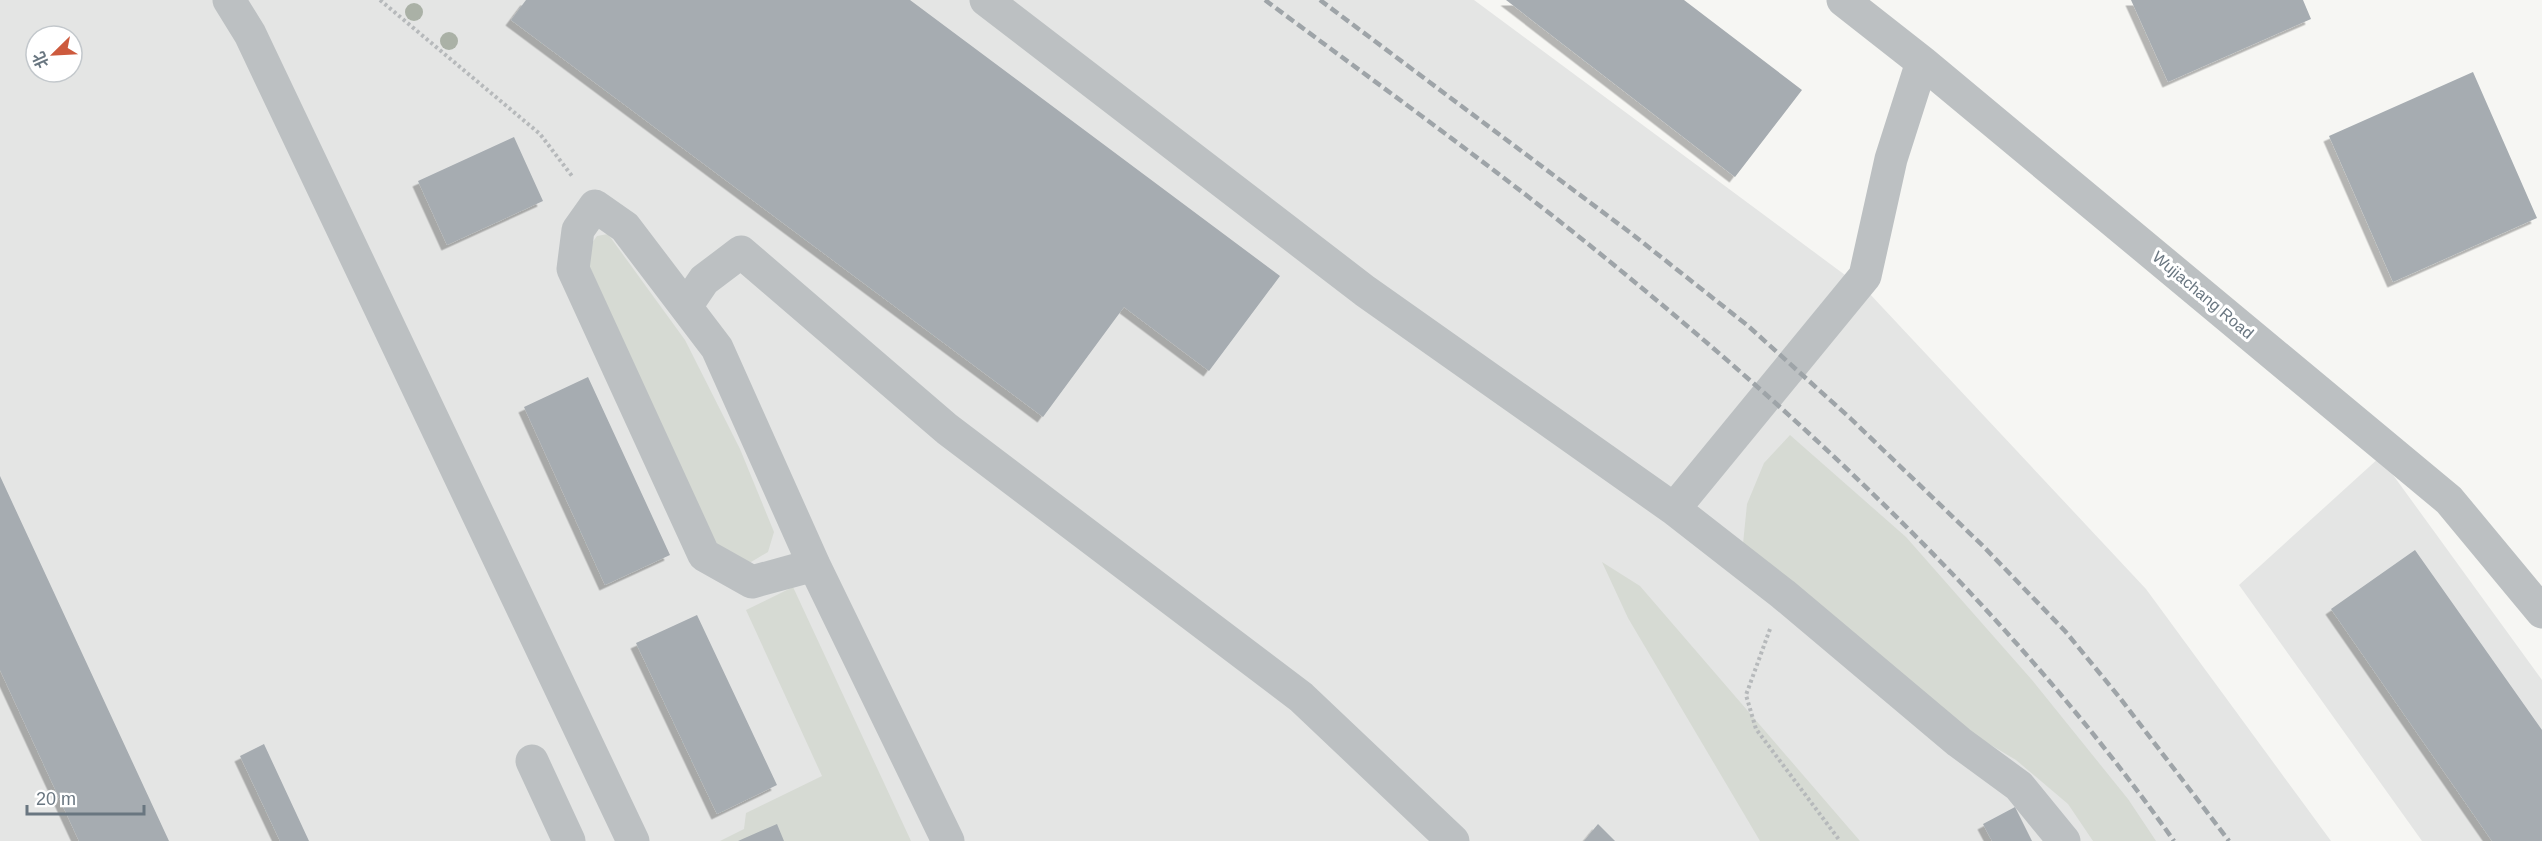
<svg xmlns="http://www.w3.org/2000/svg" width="2542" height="841" viewBox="0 0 2542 841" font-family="Helvetica,'Noto Sans SC',sans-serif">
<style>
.built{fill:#e4e5e4;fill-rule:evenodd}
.green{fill:#d6dad3}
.building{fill:#a6acb1;filter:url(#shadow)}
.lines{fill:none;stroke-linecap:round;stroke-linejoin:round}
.path{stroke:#b6b9bb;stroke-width:4;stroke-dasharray:3 3;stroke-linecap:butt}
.minor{stroke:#bcc0c2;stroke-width:33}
.rail{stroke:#9ea4a8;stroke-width:4.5;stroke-dasharray:9 4.5;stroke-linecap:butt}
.tree{fill:#aab1a6}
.labels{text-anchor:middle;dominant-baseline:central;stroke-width:6;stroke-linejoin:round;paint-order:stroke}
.street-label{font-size:16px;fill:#697680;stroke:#fff}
</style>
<defs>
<filter id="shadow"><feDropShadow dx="-5.5" dy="5.5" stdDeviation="0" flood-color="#0004"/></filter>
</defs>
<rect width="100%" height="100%" fill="#f6f6f3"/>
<path class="built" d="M0,0H1474L1868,292L2146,589L2331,841H0ZM36,36H72V72H36Z
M2380,457L2542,680V841H2422L2239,585Z"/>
<path class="green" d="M608,234L685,340L740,449L774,532L768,552L746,565L717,552L584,254L597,236Z
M1790,435L1906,537L2032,680L2128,799L2156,841H2093L2068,804L2016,760L1969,732L1743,544L1747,504L1764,463Z
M1602,562L1640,586L1860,841H1760L1628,618Z
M793,587L911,841H720L744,829L746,813L822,776L746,610Z"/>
<path class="building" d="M526,0H910L1280,276L1209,371L1124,307L1043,417L511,20Z
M1506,0H1684L1802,90L1735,177Z
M2131,0H2303L2311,19L2168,82Z
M2473,72L2537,218L2393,282L2329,136Z
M514,137L543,201L447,245L418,181Z
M588,377L670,555L605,585L524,407Z
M0,476L169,841H79L0,670Z
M2415,550L2542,730V841H2492L2331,609Z
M697,615L777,785L717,814L636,643Z
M264,744L309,841H280L240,756Z
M2015,807L2032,841H1992L1983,824Z
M777,824L784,841H738Z
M1598,824L1615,841H1584Z"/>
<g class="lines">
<path class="path" d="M380,0L540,134L572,176
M1770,629L1746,695L1756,729L1840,841"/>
<path class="minor" d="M229,0L250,34L633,841
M986,0L1365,291L1674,509L1783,594L1959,742L2019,786L2064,841
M1843,0L1922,62L2449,500L2542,612
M687,305L704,280L741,252L947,429L1301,697L1453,841
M1674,509L1865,276L1891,159L1922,62
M814,565L752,582L704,555L573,269L578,230L595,206L625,227L717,348L814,565L948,841
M532,761L569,841"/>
<path class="rail" d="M1265,0C1380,86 1498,170 1609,261C1819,432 2017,619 2174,841
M1320,0L1632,234L1747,325L1850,418L1983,546L2065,631L2120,698L2229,841"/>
</g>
<g class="tree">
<circle cx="414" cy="12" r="9"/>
<circle cx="449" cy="41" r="9"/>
</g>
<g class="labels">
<g class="street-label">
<text transform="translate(2203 295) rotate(40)">Wujiachang Road</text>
</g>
</g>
<g transform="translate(54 54) rotate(246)"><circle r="28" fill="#ffffff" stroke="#c3c8cc" stroke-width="1.5"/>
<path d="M0-4.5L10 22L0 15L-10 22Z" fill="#cd5a3d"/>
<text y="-9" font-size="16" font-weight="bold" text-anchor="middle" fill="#697680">北</text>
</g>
<path d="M27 805v9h117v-9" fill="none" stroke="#697680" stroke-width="3"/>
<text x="36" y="805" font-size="18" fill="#697680" stroke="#ffffff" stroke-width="4.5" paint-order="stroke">20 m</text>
</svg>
